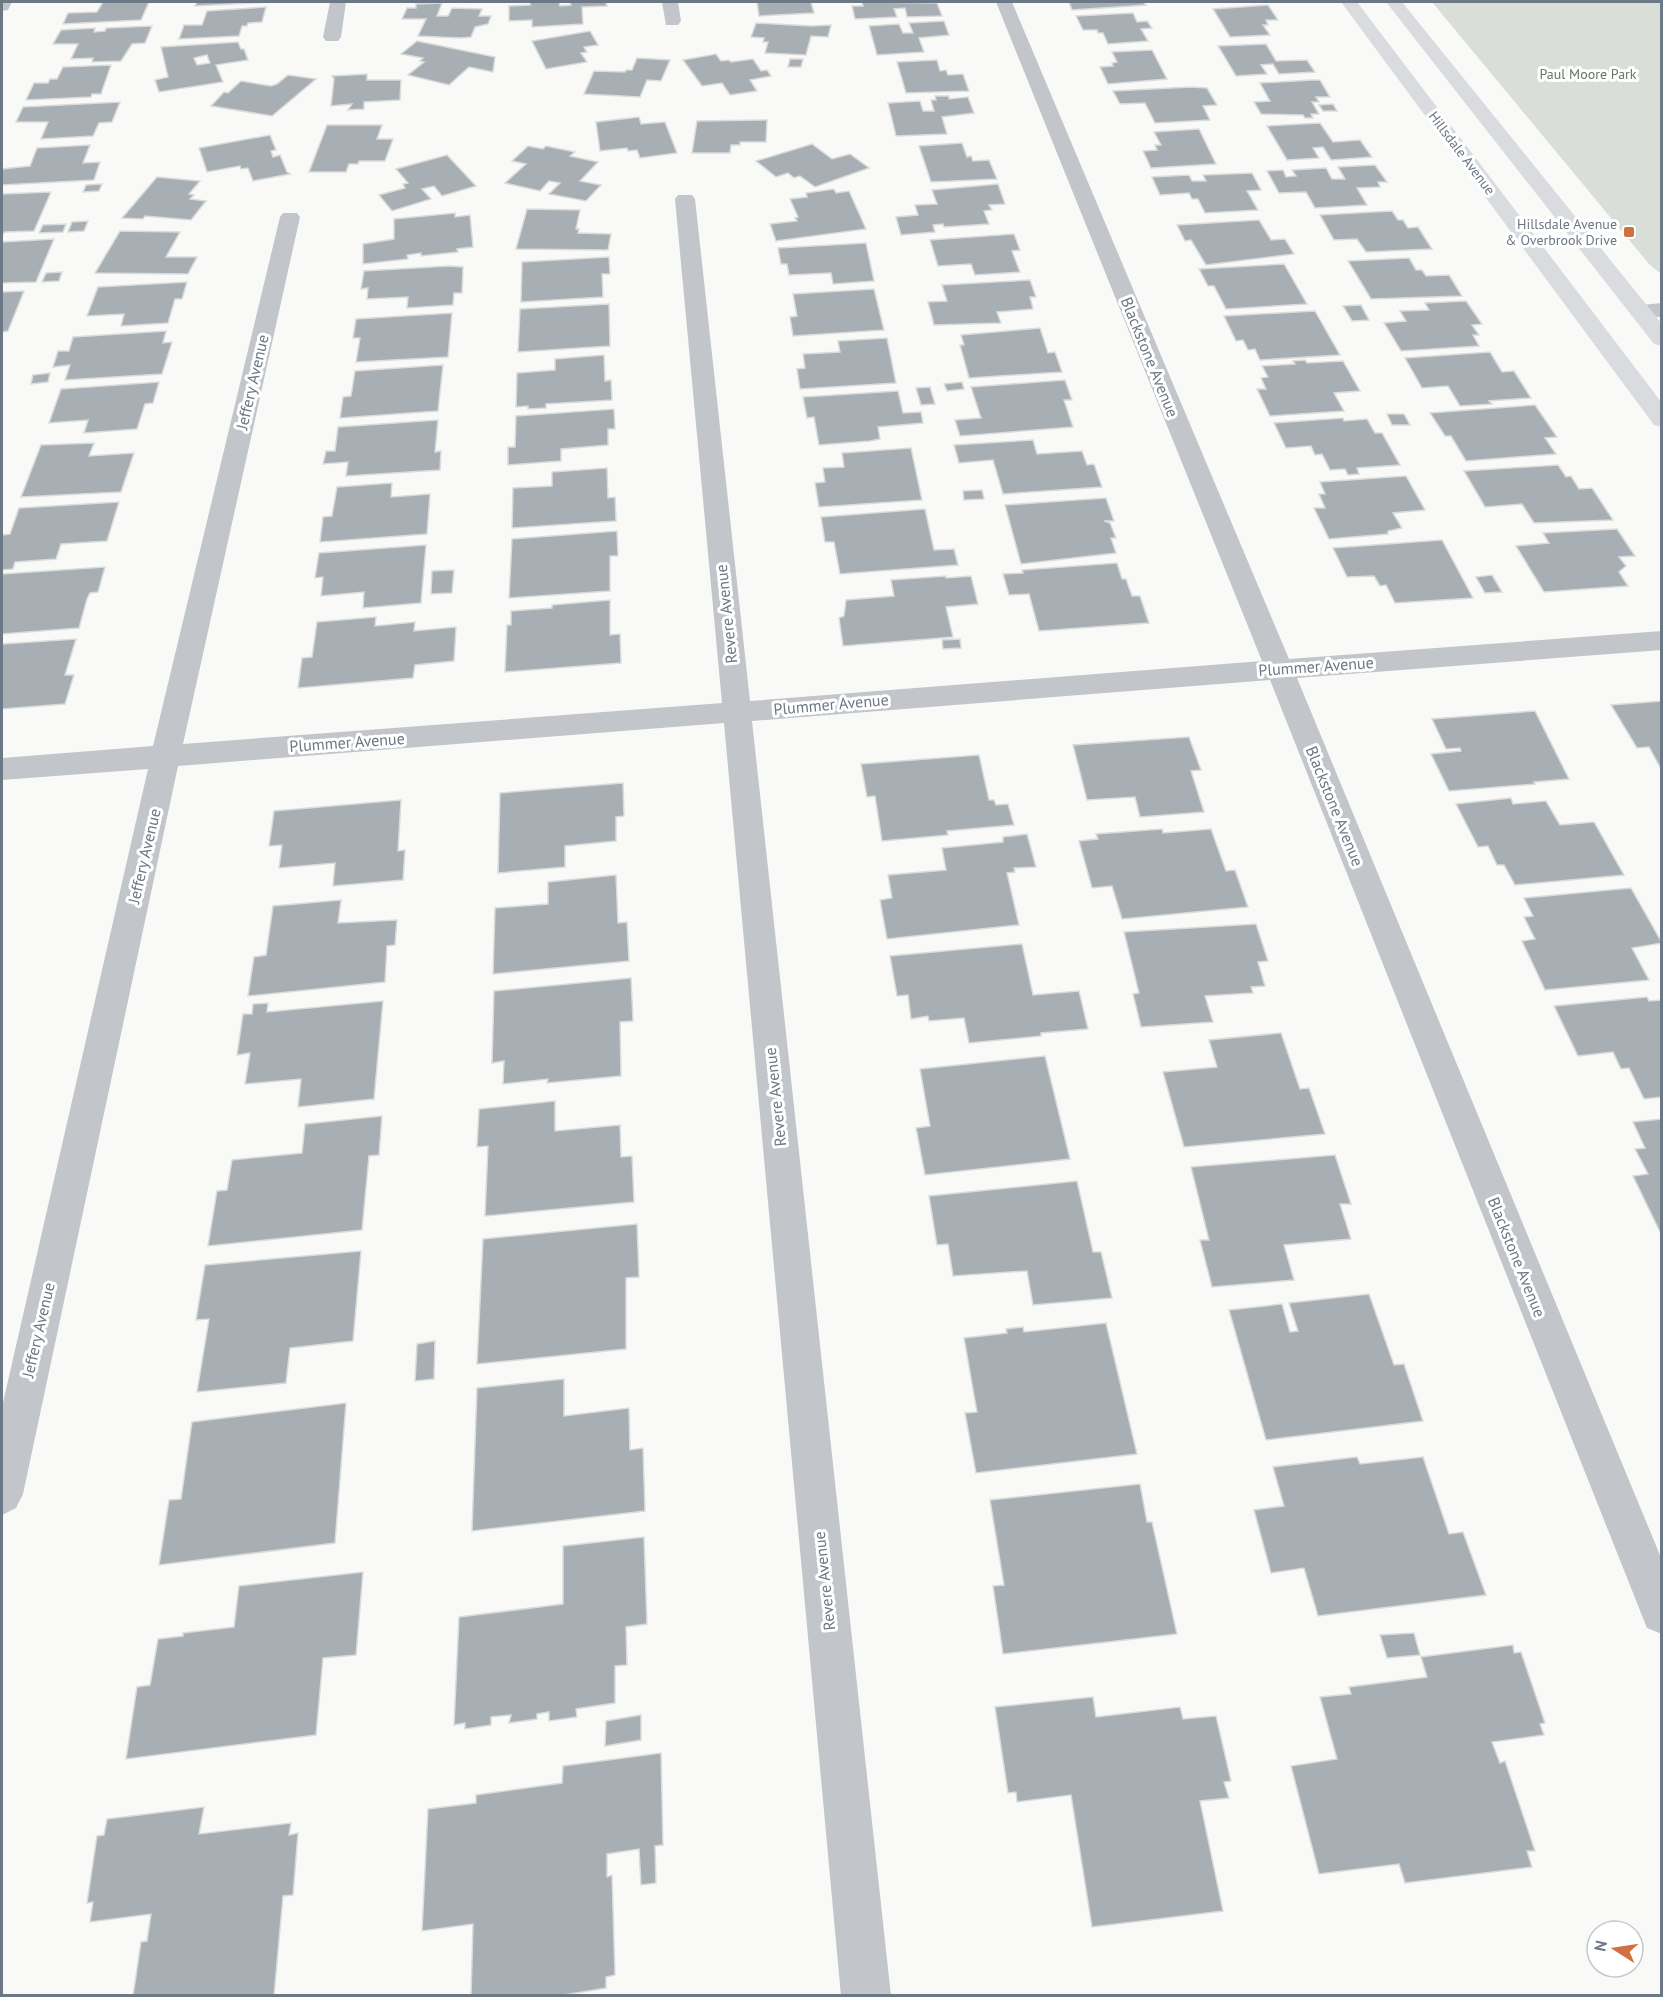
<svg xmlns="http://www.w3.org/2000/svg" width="1663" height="1997" viewBox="0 0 1663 1997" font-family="'PT Sans',sans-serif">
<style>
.green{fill:#d9ded8}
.building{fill:#a7aeb4;stroke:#dbdcda;stroke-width:1.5;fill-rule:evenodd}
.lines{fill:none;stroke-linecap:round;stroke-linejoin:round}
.minor{fill:#c2c5c9;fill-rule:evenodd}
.tertiary{fill:#c2c5c9;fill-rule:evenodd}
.trunk{fill:#d9dbdf;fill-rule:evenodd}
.poi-dot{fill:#d17141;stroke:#fff;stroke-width:2}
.labels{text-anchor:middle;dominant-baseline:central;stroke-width:6;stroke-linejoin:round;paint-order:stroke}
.far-park-label{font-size:14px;fill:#677866;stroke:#fff}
.far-street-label{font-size:14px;fill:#6c7885;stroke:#fff}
.far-poi-label{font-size:14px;fill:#6c7885;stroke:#fff;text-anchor:end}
.street-label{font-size:16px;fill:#6c7885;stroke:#fff}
</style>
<rect width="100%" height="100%" fill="#f9faf8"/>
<path class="green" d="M1432,2H1661V274L1649,264Z"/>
<path class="building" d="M103,2H149L141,20L63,24L68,13L97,12Z
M197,2H272L195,6Z
M530,2H559L560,6L571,5L570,2H606L607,6L582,7L583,24L532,27V20L509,21V6L530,5Z
M757,2H811L814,13L759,16Z
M862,2L937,3L942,16L907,17L905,8L894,9L897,17L855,19L852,6H863Z
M1069,2H1143L1146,5L1072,10Z
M442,3L437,16H448L452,8L482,9L479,16H491L488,24L475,27L471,37L460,38L418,36L426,19H402L407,8H416V4Z
M1268,5L1278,20H1266L1268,25H1263L1270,35L1230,37L1213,9Z
M266,7L262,22L248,23L247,26H242L239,36L179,39L184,25H202L207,11Z
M1133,13L1137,22L1147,21L1152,28L1141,29L1148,41L1108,44L1103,33H1098L1097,30H1083L1076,16Z
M944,21L949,35L919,38L924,52L877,55L869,26L899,24L903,33H913L909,23Z
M756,23L811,26L831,25L828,37L811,36L806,55L765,53L768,42H763L764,38L751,37Z
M152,26L145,43L132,44L121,61L92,62L93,58L71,59L78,44H53L61,30L95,28L94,32L105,31L106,28Z
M590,31L598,45L584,47L587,52L581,53L587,62L546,69L532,41Z
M417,41L495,57L493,72L469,67L449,85L408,75L424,62L420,61L423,58L401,54Z
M238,42L241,49H244L248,60L216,65L223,82L159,92L155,80L168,77L161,47ZM207,55L210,63L197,65L194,58Z
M1266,44L1276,61L1307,60L1315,72L1279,74L1273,64L1261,65L1267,74L1236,76L1218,46Z
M1152,50L1167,79L1108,84L1100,67L1113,66L1112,63L1117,62L1112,52Z
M716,54L721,61L729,60L731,62L753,59L761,71L767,70L771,76L750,80L757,91L730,95L722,83L702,86L683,60Z
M637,58L670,60L661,81L647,80L640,97L584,94L594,71L625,72L626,70H632Z
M790,59H803L801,67H788Z
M937,60L940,71L946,70L948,75L963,74L969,91L906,93L897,62Z
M111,65L101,94H92L91,97L26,100L34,83H48L50,79H57L63,67Z
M367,74V80H401L400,100L364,102V109L348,110L352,104L331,106L334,79L332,76Z
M288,75L316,79L272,116L211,106L224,92L228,93L241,81L271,86L277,84Z
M1312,80H1320L1330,97H1316L1319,102H1312L1319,114H1311L1313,118H1305L1303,115L1261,114L1254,102L1270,101L1260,83Z
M1191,87L1207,88L1217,105L1203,106L1210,120L1155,123L1145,103L1120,104L1113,91Z
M935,96H949V99L968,97L974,113L942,117L947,134L896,136L888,103L920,101L923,111H934L931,100H936Z
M120,102L112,122L99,123L93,136L41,139L48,122H16L23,107Z
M1333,104L1337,111H1323L1319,105Z
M639,117L641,124L665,122L677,153L640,158L637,150L628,151L627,148L600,151L596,122Z
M767,120L766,142H740V145H731L730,153H692L697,121Z
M1320,123L1333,142L1360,140L1372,157L1331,160L1323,147L1313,148L1319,158L1287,160L1267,126Z
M327,125H382L377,139H393L385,161H359L358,164H349L346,172H309Z
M1199,129L1216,164L1151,168L1143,151L1157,150L1155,145H1161L1154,132Z
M270,135L276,150L271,151L273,157L280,155L287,172L290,174L253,181L248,168L241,169L240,166L207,172L199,148Z
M962,143L967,157L971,156L973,161L989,160L997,179L931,182L919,146Z
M812,144L832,159L850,154L869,168L815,187L800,176L794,178L788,173L776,177L756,161Z
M90,145L83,163L100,162L94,180L2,185V169L30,166L37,148Z
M528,146L543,149L546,146L575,152L570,156L598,162L580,181L601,185L586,201L549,194L560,183L549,181L540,191L505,183L526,164L512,161Z
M447,155L476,186L442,196L434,186L422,189L431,199L392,211L379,195L405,188L403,184L408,183L396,169Z
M1375,165L1387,182H1378L1380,187L1357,188L1367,205L1315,208L1306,192L1279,193L1267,171L1283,170L1286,177L1296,176L1292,170L1326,168L1332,179H1345L1338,167Z
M1252,173L1261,190L1247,191L1258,210L1205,213L1198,199H1192L1189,193L1160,195L1152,177L1189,175L1192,181H1206L1203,175Z
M157,177L200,181L189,194L194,195L190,199L206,201L191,220L145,216L143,219L122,218Z
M102,184L99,191L83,192L86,185Z
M998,184L1005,204L989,205L992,210L984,211L989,224L944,227L943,224L933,225L935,232L901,235L896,217L918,215L915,205L937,204L932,190Z
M834,189L836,193L849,191L866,229L776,241L770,224L797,221L795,218L798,217L790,199L807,197L806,193Z
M51,192L34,231L5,232L2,235V194Z
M527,209L580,210L576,229H579L578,233L611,234L608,250L516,249Z
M1392,211L1398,220H1403L1408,228L1418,227L1432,249L1366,252L1357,239L1334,240L1320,215Z
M455,213V217L470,215L473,247L457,249L458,252L421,256V253L407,255L408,259L363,264V244L394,239V219Z
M1259,220L1271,240L1285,239L1294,254L1206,265L1191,240L1185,241L1177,225Z
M88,221L84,231L68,232L72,222Z
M66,224L63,232L39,233L43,225Z
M120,231L180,232L166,257H197L188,274L95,273Z
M1014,234L1020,250L1012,251L1020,272L975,275L971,264L938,266L930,240Z
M54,239L36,282L2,283V242Z
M866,243L874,281L833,284L831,273L789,275L787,264H781L778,248Z
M609,257L610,274H602L603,297L521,302L522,262Z
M1409,258L1416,270H1422L1426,276L1449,275L1462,296L1371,299L1348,261Z
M1284,264L1307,304L1226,309L1214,286H1208L1199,269Z
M449,266L463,267L462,293H454L453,305L407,308L408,297L367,299L368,288L361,289L364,271Z
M62,272L59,281L42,282L46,273Z
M1030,280L1036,297H1030L1033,309L997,312L1001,323L934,325L928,302L947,301L942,285Z
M187,282L182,299H175L168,323L121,326L124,314L87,316L98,287Z
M874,289L884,330L793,336L790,317L797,316L793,294Z
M24,291L8,331L2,332V292Z
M1466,301L1482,324L1472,325L1479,335H1473L1479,346L1401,351L1384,323L1406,321L1400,311L1429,310L1425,303Z
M609,304L610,346L518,352L520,309Z
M1361,305L1369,320L1352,321L1343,306Z
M1315,311L1340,355L1260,360L1255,349L1248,350L1243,340L1236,341L1224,316Z
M452,313L448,357L356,362L360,338H353L356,319Z
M1040,328L1048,353L1055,352L1062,372L969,378L960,345H964L961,335Z
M166,331L163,343L172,342L162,374L65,380L70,365L53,367L58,351H69L73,337Z
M887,338L896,383L800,389L797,369L805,368L803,354L840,352L838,341Z
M1490,352L1502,372L1514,371L1531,398L1489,401L1492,404L1460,406L1448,386L1422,388L1405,358Z
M604,355L605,381L611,380L612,400L546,404V408L528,409V406L516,407L517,373L555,370V359Z
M1305,360L1307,363L1343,361L1360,391L1334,393L1344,411L1270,416L1257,389H1266L1261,378L1268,377L1262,366L1295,364L1293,361Z
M443,365L438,411L340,418L343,397L351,396L355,371Z
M50,373L48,382L31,384L33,375Z
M1065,380L1072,400H1064L1073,427L960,436L955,420L981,418L971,387Z
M159,382L153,403L145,404L137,429L84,433L88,420L49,423L61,389Z
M962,382L964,389L947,391L944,384Z
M930,387L935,404L921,405L916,388Z
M898,391L903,413L921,412L923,423L878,427L880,439L870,441L819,445L814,417L807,418L803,397Z
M1535,405L1557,437L1545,438L1556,454L1466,461L1451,436H1445L1430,413Z
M614,409L615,429H608V445L561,449V461L508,465V447H515L516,416Z
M1387,414H1404L1410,425H1392Z
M1343,418L1344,421L1367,419L1375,433H1382L1400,465L1357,468L1359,474L1348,475L1345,469L1330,470L1322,454L1315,455L1311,446L1286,448L1274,423Z
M438,420L435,452L441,451L440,470L346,476L348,462L323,464L326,451H335L338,427Z
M1033,440L1037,454L1082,451L1087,465L1094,464L1102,487L1003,494L993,460L959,463L954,445Z
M94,443L89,456L134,453L121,492L21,497L41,445Z
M911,448L922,500L819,507L815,483L825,482L823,468L844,467L842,453Z
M1558,465L1566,477L1571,476L1579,489L1592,488L1613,520L1534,523L1522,504L1485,507L1464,471Z
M607,468L608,498L615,497L616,521L512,528L513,488L552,486V472Z
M1406,476L1425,510L1393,513L1402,528L1388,531V534L1329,539L1314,508H1325L1319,494H1325L1320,482Z
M392,483L391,497L430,494L427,534L320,542L323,517L332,516L337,487Z
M982,490L984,499L964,500L963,491Z
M1106,498L1114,521H1104L1110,523L1116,538H1111L1116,553L1021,564L1005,505Z
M119,502L107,541L61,544L56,559L15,562L13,569L2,570V535L10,534L19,508Z
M925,509L934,550L954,549L958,565L840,574L834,542H825L821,517Z
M1617,529L1635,556L1619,557L1626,566L1619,572L1628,586L1544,592L1516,546L1549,543L1543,533Z
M617,531L618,556H610V591L509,598L512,539Z
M1442,540L1473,598L1395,603L1386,585L1380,586L1374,576L1347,577L1333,548Z
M426,545L421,603L363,608L364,592L321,596L323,577L315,578L319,553Z
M1117,563L1122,579H1126L1132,596H1140L1149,623L1039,631L1029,594L1009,595L1003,574L1023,573L1022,570Z
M105,567L98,592L90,593L87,599L79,628L2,634V574Z
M454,570L452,593L431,594L432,571Z
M1492,575L1502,592L1485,593L1476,577Z
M946,576V578L971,576L978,604L946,607L953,637L843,646L839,618L844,616L846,600L894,596L891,580Z
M610,600V635L620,634L621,663L505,672L507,625H511V611L552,608V605Z
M376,617L375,626L415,622L414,631L456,627L454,661L415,665L413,678L298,688L302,658L312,657L317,622Z
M76,639L65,675H74L65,704L2,709V644Z
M960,639L961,648L943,649L942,640Z
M1662,701V769H1661L1649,747L1637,748L1611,705Z
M1535,711L1569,779L1534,782L1535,784L1449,791L1431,754L1461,751L1460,748L1446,749L1432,719Z
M1189,737L1201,770L1191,771L1204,812L1140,817L1135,797L1087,800L1073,745Z
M979,755L989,800H994L996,805L1008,804L1014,825L947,831L948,835L882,841L875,796L867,797L861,764Z
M623,783L624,816L616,817V841L565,846V867L498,873L500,793Z
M1511,798L1513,804L1546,801L1560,825L1594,822L1624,875L1515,885L1504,865H1497L1488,846L1478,847L1456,804Z
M401,800L398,851L405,850L403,880L333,886L335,863L279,868L282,845L269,846L274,811Z
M1162,829L1163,833L1211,829L1226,871L1235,870L1248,907L1122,919L1112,886L1092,888L1079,841L1098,839L1096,834Z
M1027,834L1036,867L1014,868L1015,872L1007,873L1019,925L887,939L880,900L892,898L888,875L946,870L942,848L1003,842V837Z
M616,875L618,923L627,922L629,961L493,974L495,908L548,904V882Z
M1631,888L1662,943L1632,948L1649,980L1545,990L1522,941L1535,939L1524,917L1533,916L1524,898Z
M341,900L338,923L397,920L395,945L387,946L385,982L248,996L254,957L266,955L273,906Z
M1256,924L1268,961L1258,962L1265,986L1251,987L1253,993L1205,996L1213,1022L1141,1027L1133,994L1139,993L1124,932Z
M1022,944L1033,995L1079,991L1088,1029L1041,1033V1036L969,1043L964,1018L929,1021L928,1016L911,1019L908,995L897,996L890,956Z
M631,978L633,1021L620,1022L621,1076L547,1083L548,1079L503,1084L504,1061L492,1063L494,991Z
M1647,997L1649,1001L1662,1000V1097L1644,1099L1629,1068L1621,1069L1613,1052L1578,1056L1554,1006Z
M383,1001L374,1099L298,1107L301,1079L245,1084L250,1053L237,1055L243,1014H252L253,1004L268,1003L267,1012Z
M1281,1033L1300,1089L1309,1088L1325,1134L1184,1147L1163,1072L1217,1067L1209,1040Z
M1045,1056L1070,1159L925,1175L916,1128L930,1126L920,1069Z
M555,1101V1131L620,1125L621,1157L632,1156L634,1202L485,1216L488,1146L477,1147L479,1109Z
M382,1116L379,1155L369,1156L362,1230L208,1246L217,1191L227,1190L232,1160L302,1153L305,1124Z
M1662,1119V1236L1633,1176L1648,1174L1635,1149L1645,1148L1633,1122Z
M1335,1155L1351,1204H1340L1351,1239L1284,1245L1294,1280L1212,1287L1200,1240H1209L1191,1167Z
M1077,1181L1093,1252H1101L1112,1298L1033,1305L1027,1271L953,1276L948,1244L937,1245L929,1196Z
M637,1224L639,1277L626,1278V1349L477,1364L483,1239Z
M361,1251L353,1341L290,1348L286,1383L197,1392L209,1319L196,1320L205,1265Z
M1369,1294L1394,1365L1404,1364L1423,1421L1266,1440L1229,1310L1282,1304L1290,1332L1298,1331L1289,1303Z
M1106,1323L1137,1454L976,1473L965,1413L977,1412L964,1338L1007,1333L1006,1329L1023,1327L1024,1332Z
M435,1341L434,1379L415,1381L417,1344Z
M564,1379V1416L629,1408L630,1450L643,1448L645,1511L472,1531L477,1388Z
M346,1403L335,1543L159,1565L169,1500L181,1499L192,1422Z
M1357,1457L1360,1464L1423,1457L1449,1534L1463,1532L1486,1595L1318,1616L1304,1568L1271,1573L1254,1510L1284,1506L1273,1467Z
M1140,1484L1147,1522H1152L1177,1634L1003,1654L993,1586L1004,1585L990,1500Z
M644,1537L647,1624L626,1627L627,1665L615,1666V1703L576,1709L577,1717L549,1721V1712L537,1714V1719L509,1723L511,1715L491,1717V1725L465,1729V1723L454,1725L459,1617L563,1604V1546Z
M363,1572L356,1655L323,1658L316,1735L126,1759L137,1687L150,1685L158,1639L183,1636V1633L234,1627L239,1586Z
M1414,1633L1420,1655L1387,1658L1380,1635Z
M1513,1645L1514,1653L1521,1652L1545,1723L1540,1724L1544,1735L1492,1742L1500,1763L1505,1761L1535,1851H1527L1532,1867L1405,1883L1399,1864L1319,1874L1291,1766L1337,1759L1320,1697L1351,1694L1349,1687L1427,1677L1421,1657Z
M1093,1697L1096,1717L1180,1707L1183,1719L1216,1716L1231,1781L1224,1782L1229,1798L1200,1801L1223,1911L1092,1927L1071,1795L1017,1802L1016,1792L1008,1793L995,1707Z
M641,1715V1740L605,1746L606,1721Z
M661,1753L663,1845L655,1846L656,1883L641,1885L639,1849L607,1854V1877L612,1875L615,1975L606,1977V1988L558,1996H471L473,1924L422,1931L428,1809L476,1803V1795L562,1783L563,1766Z
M204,1807L199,1834L291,1823L289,1835L298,1833L293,1895L283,1896L274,1996H133L141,1942L147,1941L151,1914L90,1922L93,1902L87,1903L97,1836L104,1835L107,1819Z"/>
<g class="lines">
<path class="minor" d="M330,2H346L341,37L338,41H326L323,37Z
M662,2H678L681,21L678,25H666Z
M996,2H1012L1289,659L1662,631V650L1297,678L1662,1560V1634L1647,1628L1641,1613L1270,680L752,721L891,1996H841L724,723L178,766L23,1494L16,1508L2,1515V1407L148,769L2,780V758L153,746L280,217L283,213H297L300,217L183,744L722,703L675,199L678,195H692L695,199L750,701L1262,661Z
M1662,303V317L1632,316L1629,311L1632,306Z"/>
<path class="tertiary" d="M2,2H12L8,10L2,11Z"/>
<path class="trunk" d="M1341,2H1357L1662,403V427L1654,425Z
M1386,2H1402L1662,324V346L1654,344Z"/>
</g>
<rect class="poi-dot" x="1623" y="226" width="12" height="12" rx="3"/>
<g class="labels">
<g class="far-park-label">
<text x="1588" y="74">Paul Moore Park</text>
</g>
<g class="far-street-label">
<text transform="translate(1462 153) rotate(53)">Hillsdale Avenue</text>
</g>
<g class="far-poi-label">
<text x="1617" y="224">Hillsdale Avenue<tspan x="1617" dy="16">&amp; Overbrook Drive</tspan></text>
</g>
<g class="street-label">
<text transform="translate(1150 357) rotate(68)">Blackstone Avenue</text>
<text transform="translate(252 382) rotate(-77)">Jeffery Avenue</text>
<text transform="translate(726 614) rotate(-96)">Revere Avenue</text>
<text transform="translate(1316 666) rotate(-4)">Plummer Avenue</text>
<text transform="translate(831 704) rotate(-5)">Plummer Avenue</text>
<text transform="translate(347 742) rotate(-4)">Plummer Avenue</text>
<text transform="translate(1335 806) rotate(68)">Blackstone Avenue</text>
<text transform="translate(144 856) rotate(-77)">Jeffery Avenue</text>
<text transform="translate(775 1097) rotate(-96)">Revere Avenue</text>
<text transform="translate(1517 1257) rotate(68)">Blackstone Avenue</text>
<text transform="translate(38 1330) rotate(-77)">Jeffery Avenue</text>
<text transform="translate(824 1581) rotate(-96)">Revere Avenue</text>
</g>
</g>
<rect width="1663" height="1997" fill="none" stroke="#6c7885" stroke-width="6"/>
<g transform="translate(1615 1949) rotate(282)"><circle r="28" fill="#ffffff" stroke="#c4c9ce" stroke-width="1.5"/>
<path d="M0-4.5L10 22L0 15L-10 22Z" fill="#d17141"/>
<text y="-9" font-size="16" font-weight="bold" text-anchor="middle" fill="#6c7885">N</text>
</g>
</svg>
